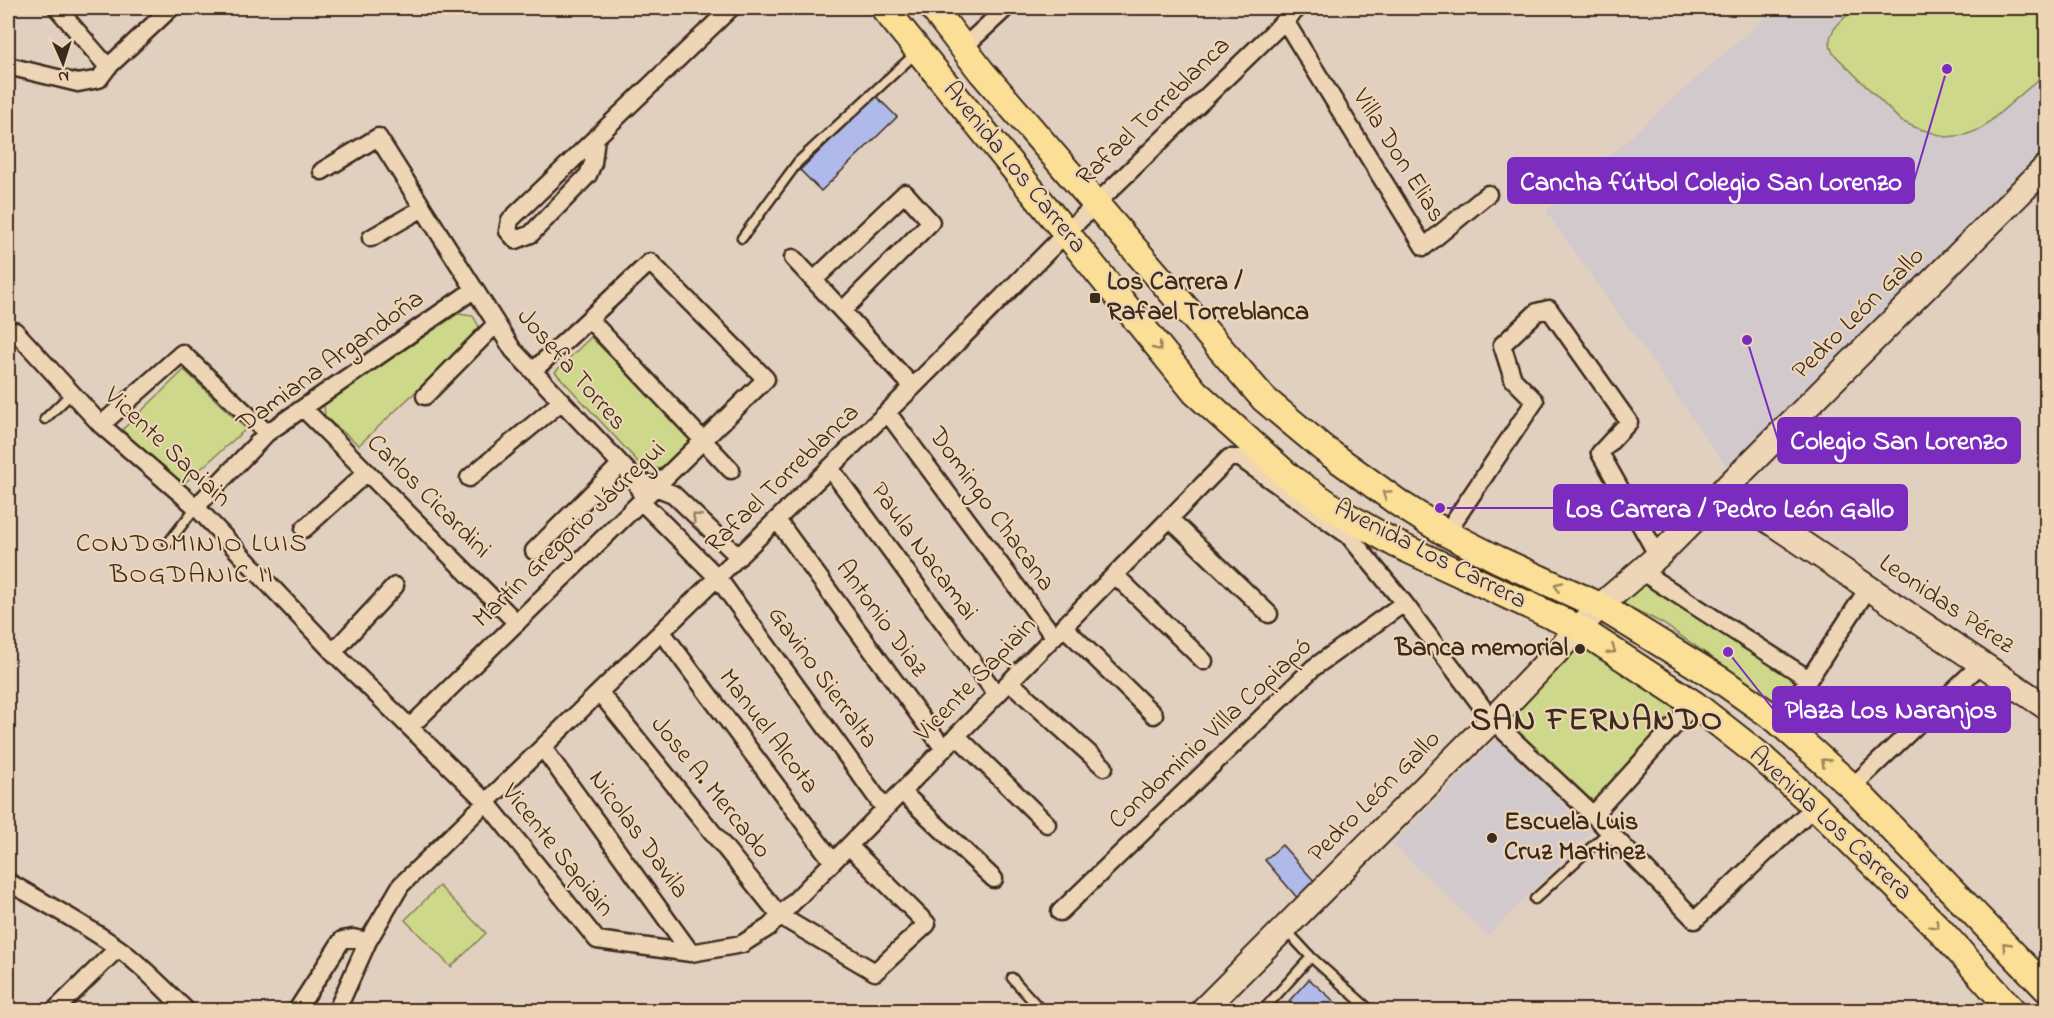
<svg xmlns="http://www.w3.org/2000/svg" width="2054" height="1018" viewBox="0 0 2054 1018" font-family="'Indie Flower',sans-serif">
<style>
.built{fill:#d2c9cd}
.green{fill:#cdd88b;stroke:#848154;stroke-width:1.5}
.building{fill:#afbaea;stroke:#3b2a1e;stroke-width:1.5}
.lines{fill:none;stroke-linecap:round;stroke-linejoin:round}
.lane-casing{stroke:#3b2a1e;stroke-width:13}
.street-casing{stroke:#3b2a1e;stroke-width:21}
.secondary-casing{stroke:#3b2a1e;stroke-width:28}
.primary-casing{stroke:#3b2a1e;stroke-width:30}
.lane{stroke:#edd5b5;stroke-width:8}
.street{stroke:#edd5b5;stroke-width:16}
.secondary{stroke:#edd5b5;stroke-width:24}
.primary{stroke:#fbdf96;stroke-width:26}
.oneway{stroke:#9b845a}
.oneway2{stroke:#94806a}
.poi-dot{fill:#3b2a1e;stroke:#edd5b5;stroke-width:2}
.labels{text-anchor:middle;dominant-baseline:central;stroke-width:4.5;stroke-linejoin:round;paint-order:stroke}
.street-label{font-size:26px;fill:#3b2a1e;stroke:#edd5b5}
.poi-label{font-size:26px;font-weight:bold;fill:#3b2a1e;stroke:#edd5b5;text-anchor:start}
.neighbourhood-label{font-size:27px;letter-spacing:1.5px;fill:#3b2a1e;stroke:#edd5b5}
.district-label{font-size:32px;font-weight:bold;letter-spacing:1.5px;fill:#3b2a1e;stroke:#edd5b5}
.leader{fill:none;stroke:#7b2cbf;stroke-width:2}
.callout-dot{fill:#7b2cbf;stroke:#edd5b5;stroke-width:2}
.callout{fill:#7b2cbf;stroke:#7b2cbf;stroke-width:2}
.callout-label{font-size:27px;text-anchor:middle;font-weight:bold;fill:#fff}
</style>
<rect width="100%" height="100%" fill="#e1d0c0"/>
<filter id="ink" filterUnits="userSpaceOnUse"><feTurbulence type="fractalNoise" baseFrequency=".0167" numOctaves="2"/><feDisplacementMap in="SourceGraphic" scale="12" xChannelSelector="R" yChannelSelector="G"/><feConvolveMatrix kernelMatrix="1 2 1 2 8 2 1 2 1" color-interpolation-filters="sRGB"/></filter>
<g filter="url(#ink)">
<path class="built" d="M1776,8H2046V149L1728,469L1546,211Z
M1496,739L1591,831L1488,936L1393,844Z"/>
<path class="green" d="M1855,8H2046V73L1981,129L1965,135L1946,137L1917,128L1901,121L1833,53C1822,33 1842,21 1855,8Z
M458,314L473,316L481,330L359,445L325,417L324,404Z
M591,337L691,439L660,469L641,465L555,372Z
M184,370L246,429L180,487L122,430Z
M1649,582L1796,681L1779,704L1662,623L1620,602Z
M1579,634L1688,705L1592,809L1501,723Z
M439,886L486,933L451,967L405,920Z"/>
<path class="building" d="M876,96L897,117L821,191L800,170Z
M1282,845L1316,883L1299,900L1265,860Z
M1309,979L1344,1010H1299L1289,1001Z"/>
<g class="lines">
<g class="lane-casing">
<path id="lane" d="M742,238L798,162L916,53
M45,419L72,393
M168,543L196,507
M1535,899L1609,831
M1285,929L1311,957L1370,1010
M1012,978L1041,1010
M1263,1010L1311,957"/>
</g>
<g class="street-casing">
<path id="street" d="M57,8L108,67
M1285,21L1424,247L1488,194
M964,47L1006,8
M8,66L78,83L99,79L108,67L171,8
M596,137L593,163L588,175L531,234L516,240L508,231L510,220L731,8
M322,171L378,137L513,350L635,479
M371,238L423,208
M793,258L913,387
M814,280L905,193L931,222L843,310
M589,319L731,470
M15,331L101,425L196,507L333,652L487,803L597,940L691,953L742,944L769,927L1229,458H1240L1349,536L1404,603L1492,720L1593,815L1695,920L1815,806
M425,396L496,324
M303,408L517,623
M887,412L1054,637
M101,425L182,353L267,433
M830,468L997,695
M469,478L562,401
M196,507L267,433L475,289
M1170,519L1269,614
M777,520L944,749
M304,529L367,472
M1446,533L1535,401L1513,379L1502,345L1537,312L1549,309L1629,422L1600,453L1658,556
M534,551L621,464
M739,557L673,494L635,479L646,506L718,578L885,809
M1639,570L1809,679
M1115,575L1204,661
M1064,627L1154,715
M662,632L833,862
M333,652L395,586
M1010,682L1104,767
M600,693L780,916L875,972L927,924L849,846
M1777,720L1809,679L1869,587
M410,727L766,379L650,262L533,371
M957,736L1047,824
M543,748L691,953
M1852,787L1982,663
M902,792L994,879
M1593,815L1694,704
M8,882C45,903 83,923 118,948C143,966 164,989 186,1010
M1060,912L1313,668L1404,603
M55,1010L118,948
M297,1010L342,940L353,938L368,941
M337,1010L368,941L401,885L913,387L1067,232L1298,8"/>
</g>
<g class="secondary-casing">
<path id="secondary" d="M1723,490L2046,707
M1203,1010L1492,720L1600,606L1658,556L2046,167"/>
</g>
<g class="primary-casing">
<path id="primary" d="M884,8L1195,392L1289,477L1338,511L1396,544L1578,628L1694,704L1759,755L1815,806L1940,930L2012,1010
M933,8L981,71L1264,399L1324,449L1400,504L1446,533L1499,560L1600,606L1722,681L1777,720L1852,787L2046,988"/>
</g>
<use href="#lane" class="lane"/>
<use href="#street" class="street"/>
<use href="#secondary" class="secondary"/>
<use href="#primary" class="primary"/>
</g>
<defs><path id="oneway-chevron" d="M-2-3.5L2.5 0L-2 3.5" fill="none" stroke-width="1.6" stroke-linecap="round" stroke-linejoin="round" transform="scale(1.5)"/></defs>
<g class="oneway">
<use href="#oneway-chevron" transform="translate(1158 347) rotate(51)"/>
<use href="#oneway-chevron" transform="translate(1386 494) rotate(-146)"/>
<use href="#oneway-chevron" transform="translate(1558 586) rotate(-156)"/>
<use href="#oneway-chevron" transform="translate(1612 650) rotate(33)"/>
<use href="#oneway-chevron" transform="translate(1825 762) rotate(-137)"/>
<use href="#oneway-chevron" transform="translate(1935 925) rotate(45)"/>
<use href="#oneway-chevron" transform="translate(2006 946) rotate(-134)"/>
</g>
<use class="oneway2" href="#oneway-chevron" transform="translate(696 517) rotate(-136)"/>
</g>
<g class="poi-dot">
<rect x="1089" y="292" width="12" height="12" rx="3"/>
<circle cx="1580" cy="649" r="6"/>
<circle cx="1492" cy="838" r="6"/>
</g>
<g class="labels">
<g class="street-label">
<text transform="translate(1154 112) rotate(-44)">Rafael Torreblanca</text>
<text transform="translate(1398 156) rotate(58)">Villa Don Elias</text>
<text transform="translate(1014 168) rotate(51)">Avenida Los Carrera</text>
<text transform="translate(1859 314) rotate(-45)">Pedro León Gallo</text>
<text transform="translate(331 362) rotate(-36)">Damiana Argandoña</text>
<text transform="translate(571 370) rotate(49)">Josefa Torres</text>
<text transform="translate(167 448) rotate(43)">Vicente Sapiain</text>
<text transform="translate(783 479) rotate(-44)">Rafael Torreblanca</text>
<text transform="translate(428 497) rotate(45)">Carlos Cicardini</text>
<text transform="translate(991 510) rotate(54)">Domingo Chacana</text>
<text transform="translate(570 535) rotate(-44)">Martín Gregorio Jáuregui</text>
<text transform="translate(923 552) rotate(54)">Paula Nacamai</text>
<text transform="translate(1430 555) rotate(27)">Avenida Los Carrera</text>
<text transform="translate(1946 605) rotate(34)">Leonidas Pérez</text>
<text transform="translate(881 619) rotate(54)">Antonio Diaz</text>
<text transform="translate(822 678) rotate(54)">Gavino Sierralta</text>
<text transform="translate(976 680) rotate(-46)">Vicente Sapiain</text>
<text transform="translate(768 732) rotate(53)">Manuel Alcota</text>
<text transform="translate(1211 734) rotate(-43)">Condominio Villa Copiapó</text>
<text transform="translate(710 788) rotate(51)">Jose A. Mercado</text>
<text transform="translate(1375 797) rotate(-45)">Pedro León Gallo</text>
<text transform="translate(1830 824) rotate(43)">Avenida Los Carrera</text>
<text transform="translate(638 835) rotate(54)">Nicolas Davila</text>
<text transform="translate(557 851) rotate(51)">Vicente Sapiain</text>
</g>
<g class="poi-label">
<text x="1107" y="283">Los Carrera /<tspan x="1107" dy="30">Rafael Torreblanca</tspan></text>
<text x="1568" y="649" text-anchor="end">Banca memorial</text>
<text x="1504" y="823">Escuela Luis<tspan x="1504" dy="30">Cruz Martinez</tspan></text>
</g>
<g class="neighbourhood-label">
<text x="192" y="544">CONDOMINIO LUIS<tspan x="192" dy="31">BOGDANIC II</tspan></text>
</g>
<g class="district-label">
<text x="1597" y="721">SAN FERNANDO</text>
</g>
</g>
<path class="leader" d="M1947 69L1914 181M1747 340L1778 440M1440 508L1554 508M1728 652L1773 709"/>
<g class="callout-dot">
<circle cx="1947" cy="69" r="6"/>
<circle cx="1747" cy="340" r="6"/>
<circle cx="1440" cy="508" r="6"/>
<circle cx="1728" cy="652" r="6"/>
</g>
<g class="callout">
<rect x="1508" y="158" width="406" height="45" rx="6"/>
<rect x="1778" y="418" width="242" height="45" rx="6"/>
<rect x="1554" y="485" width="353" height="45" rx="6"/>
<rect x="1773" y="687" width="237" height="45" rx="6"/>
</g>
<g class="callout-label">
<text x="1711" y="190">Cancha fútbol Colegio San Lorenzo</text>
<text x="1899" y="449">Colegio San Lorenzo</text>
<text x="1730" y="517">Los Carrera / Pedro León Gallo</text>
<text x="1891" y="718">Plaza Los Naranjos</text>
</g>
<rect width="2054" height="1018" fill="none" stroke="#edd5b5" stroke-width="30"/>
<rect x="15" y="15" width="2024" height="988" fill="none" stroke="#3b2a1e" stroke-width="2" filter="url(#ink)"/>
<g transform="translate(63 63) rotate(177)" stroke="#edd5b5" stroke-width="4.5" paint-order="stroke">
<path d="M0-4.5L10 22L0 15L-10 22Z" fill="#3b2a1e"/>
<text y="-9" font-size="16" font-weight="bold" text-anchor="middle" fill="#3b2a1e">N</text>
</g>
</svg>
